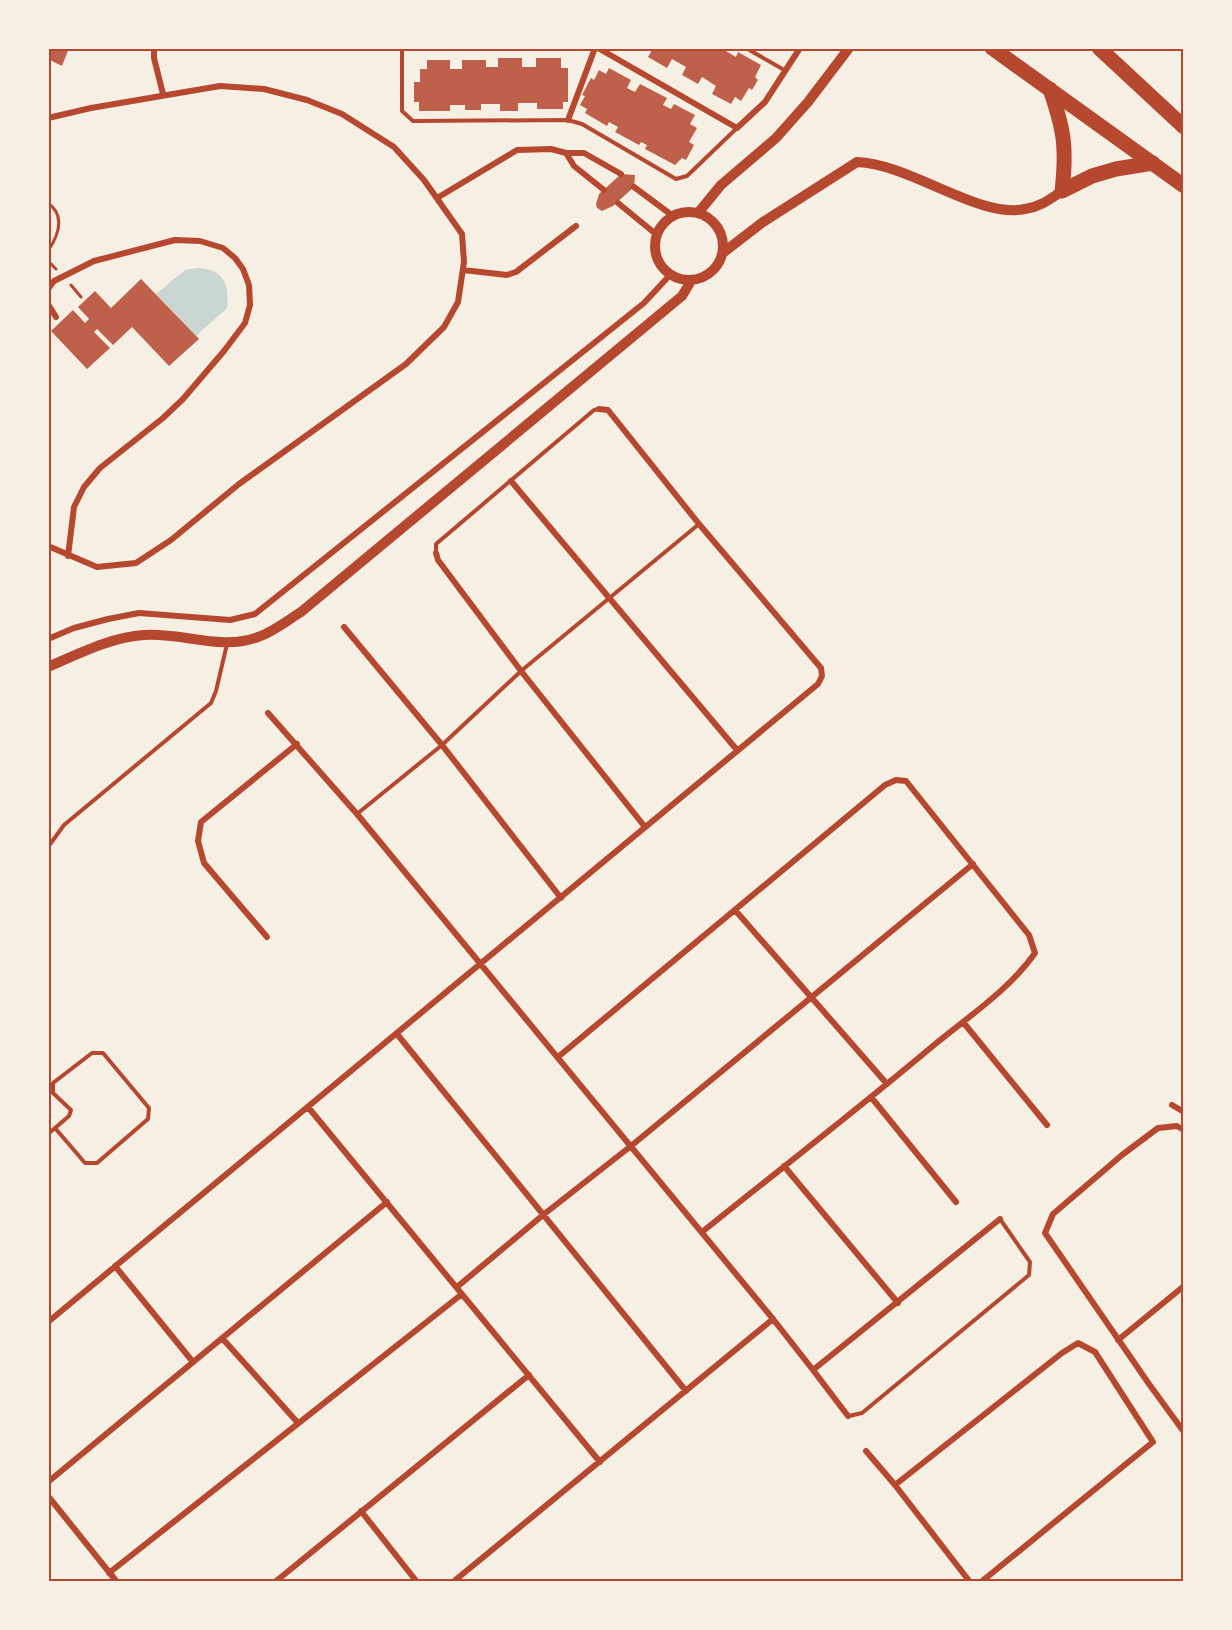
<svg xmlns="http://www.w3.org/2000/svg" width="1232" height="1630" viewBox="0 0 1232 1630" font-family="'Noto Serif',serif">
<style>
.water{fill:#c9d6d2}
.building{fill:#bf614a}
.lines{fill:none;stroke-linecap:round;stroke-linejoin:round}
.path{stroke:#b5482f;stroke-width:3}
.service{stroke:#b5482f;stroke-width:4}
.minor{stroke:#b5482f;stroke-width:6}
.tertiary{stroke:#b5482f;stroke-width:10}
.motorway{stroke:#b5482f;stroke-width:15}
.neatline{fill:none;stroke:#b5482f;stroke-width:2}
</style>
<rect width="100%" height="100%" fill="#f6efe4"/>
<path class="water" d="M197,268C224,269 229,284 227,308L196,336L156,294L185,270Z"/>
<path class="building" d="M48,48H69L62,66L48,59Z
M649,48H726L724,50L736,57L738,52L761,65L755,77L758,80L752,90L749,88L741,101L735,97L731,104L712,94L716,86L702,77L698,84L682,75L686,67L672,59L667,68L648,57L652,50Z
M498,58H522V67H536V58H561V68H568V102H563V109H537V103H518V111H500V104H481V110H465V105H450V111H419V102H414V82H420V69H427V60H450V69H462V60H486V67H498Z
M609,68L631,80L627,88L635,92L640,84L667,98L663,105L671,109L674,104L695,115L690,124L697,128L689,142L694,145L686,160L682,158L675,165L645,149L647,145L641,142L639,145L615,132L618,127L609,122L607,126L585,113L587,109L580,105L585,96L582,95L591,78L594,80L599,70L606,74Z
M621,174L635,175L634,187L613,206L602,211L597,208L596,204L599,194Z
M141,279L199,339L169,366L132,327L113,345L97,329L94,332L110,348L87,369L51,331L73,310L85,323L89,319L78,307L95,291L111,308Z"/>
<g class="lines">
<path class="path" d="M48,203C66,216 58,236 48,251
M48,261L56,269
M71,285L81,297"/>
<path class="service" d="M402,48V111L413,121L568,120L582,124L676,179L687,176L737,128
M746,48L786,71
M436,553V544L594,410L599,409
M357,814L442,745L521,671L699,524
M48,847L64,825L211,703L216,691L227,644
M48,1134L55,1128L85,1163H97L148,1119L149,1108L103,1053H92L53,1083V1093L71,1110L69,1116L55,1128
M849,1416L862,1413L1029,1275L1030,1262L1000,1219"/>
<path class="minor" d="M154,48V58L163,94
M598,48L737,128L765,102L800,48
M48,118L91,108L220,86L264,89L307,100L342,114L394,147L424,180L462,234L464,262L458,302L444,327L406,364L239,484L171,540L136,563L97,567L48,546
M568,120L595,48
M566,153L574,166L604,190
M634,187L673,216
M437,198L517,150L551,149L566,153H584L621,174
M618,203L657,235
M463,270L507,275L516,272L576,226
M48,289L54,281L94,261L175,240L200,241L223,248L235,258L243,269L249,285L250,305L245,323L224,351L183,399L163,418L100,468L84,487L74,507L68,556
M48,304L56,317
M511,481L737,750
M436,553L438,560L521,671L645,827
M344,627L442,745L561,898
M48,639L74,628L108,619L139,613L230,620L255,614L644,303L670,275
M268,713L357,814L773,1319L813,1370
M735,910L887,1084
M267,937L204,863L198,841L201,822L297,744
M963,1022L1047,1125
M397,1034L686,1391
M558,1057L885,785L896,780L906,781L1029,935L1035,953C1010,989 968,1017 934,1045C858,1109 779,1170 702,1232
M871,1097L956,1202
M1172,1105L1184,1112
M308,1107L600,1462
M1184,1130L1177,1126L1158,1128L1122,1155L1053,1214L1045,1233L1149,1384L1184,1432
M784,1166L898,1303
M115,1266L193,1362
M457,1287L543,1215L631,1146L973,864
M48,1322L818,684L822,676L821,668L699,524L608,410L599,409
M222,1338L298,1423
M1118,1340L1184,1286
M848,1416L813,1370L1000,1219
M866,1451L895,1485L970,1582
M48,1482L387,1202
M895,1485L1062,1353L1078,1343L1095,1352L1153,1442L981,1582
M48,1496L117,1582
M361,1511L417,1582
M109,1573L462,1294
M275,1582L529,1375
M453,1582L773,1319"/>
<path class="tertiary" d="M655 246a34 34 0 1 1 68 0a34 34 0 1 1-68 0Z
M698,213L721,185L776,138L808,102L849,48
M724,252L763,222L857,162C911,164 978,219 1025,209C1040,207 1050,199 1062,191
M48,667C78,654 111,637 144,635C182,632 221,651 258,637C273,632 288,620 301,612L682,296L691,281"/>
<path class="motorway" d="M992,48L1184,186
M1099,48L1184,127
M1050,89C1064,130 1067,147 1062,191
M1062,191L1092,176L1116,169L1153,163"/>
</g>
<rect width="1232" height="1630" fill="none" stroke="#f6efe4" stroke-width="99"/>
<rect x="50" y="50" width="1132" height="1530" class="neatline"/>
</svg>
